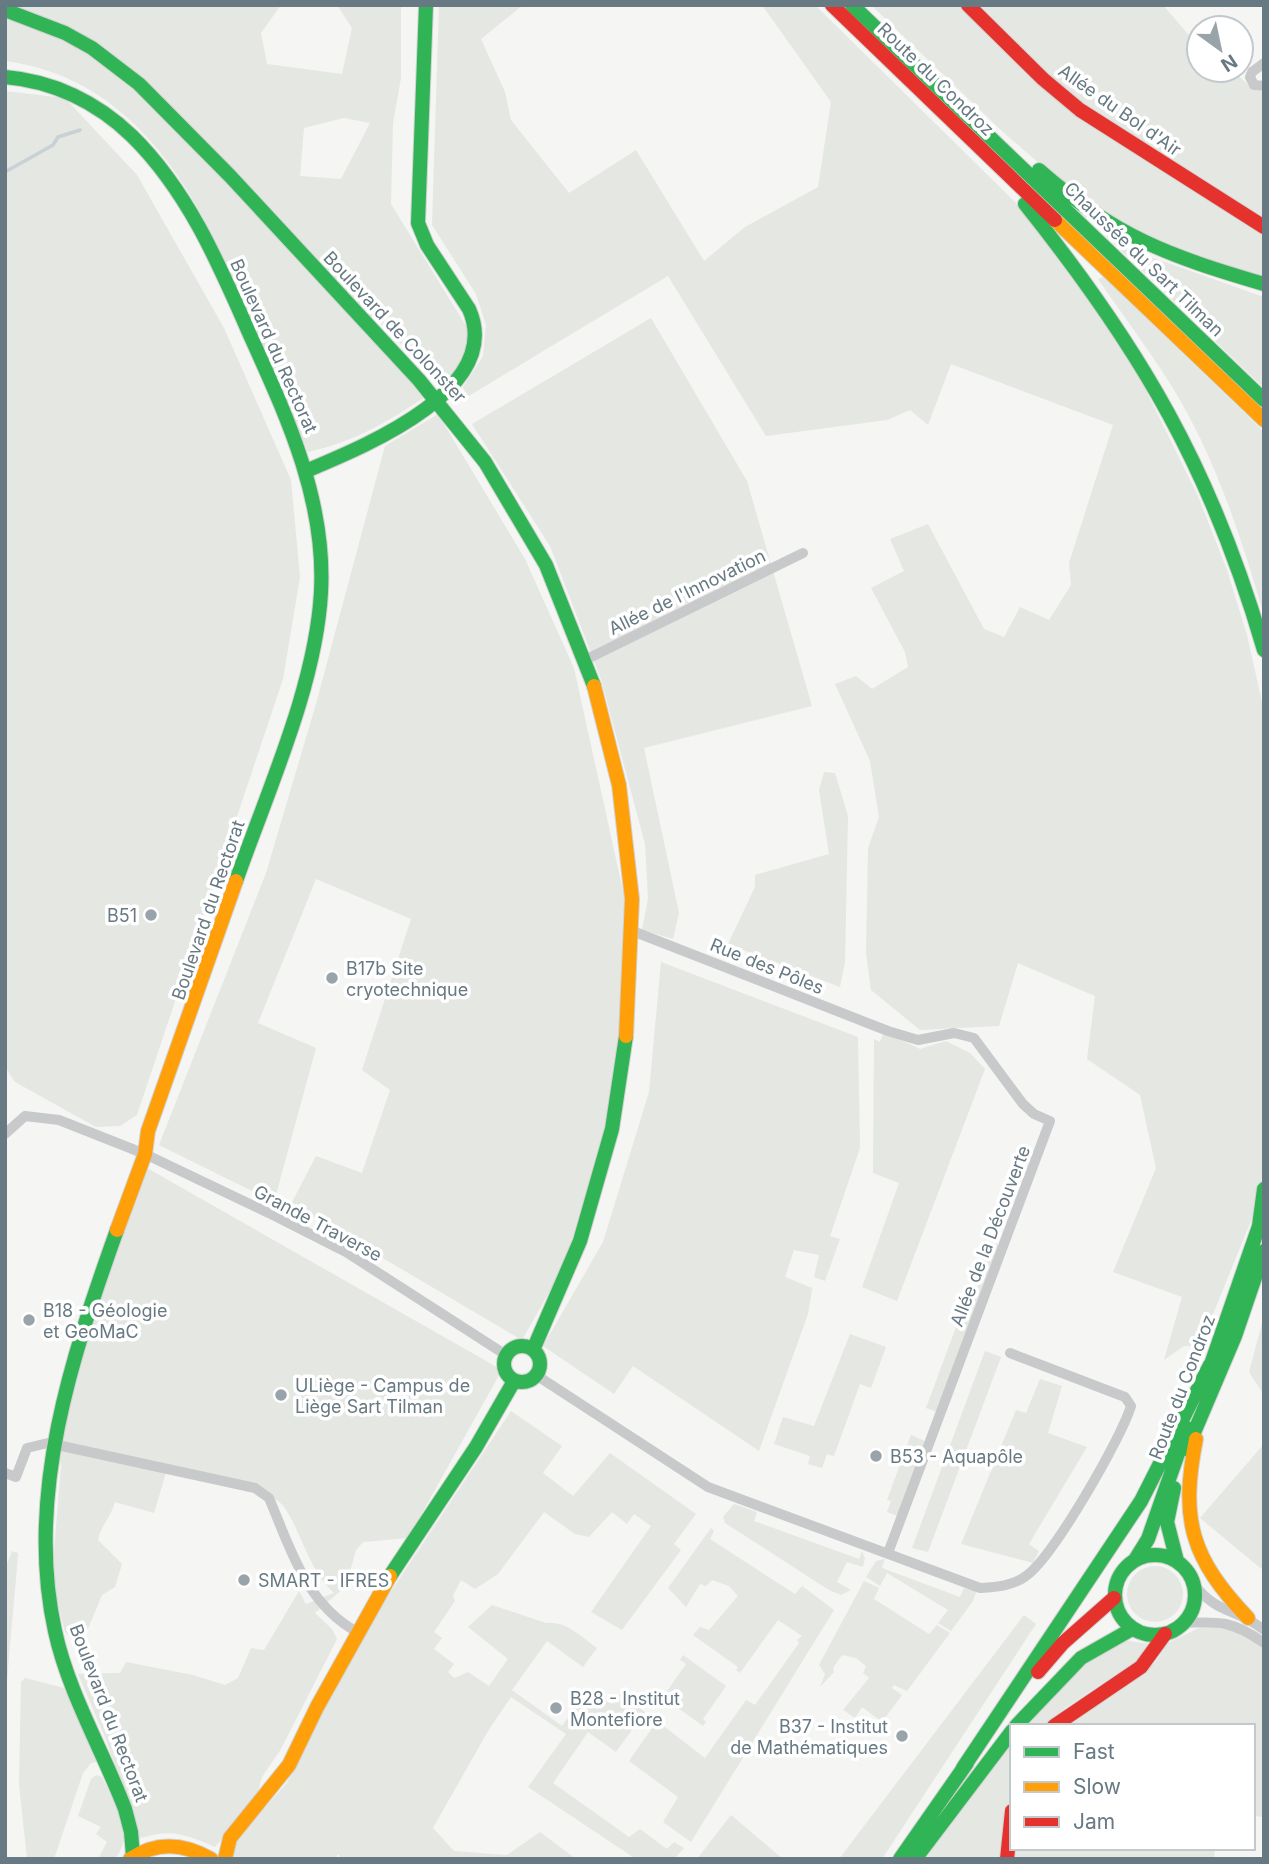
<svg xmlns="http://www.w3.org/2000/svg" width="1269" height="1864" viewBox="0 0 1269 1864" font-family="Inter,sans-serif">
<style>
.green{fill:#e4e7e2;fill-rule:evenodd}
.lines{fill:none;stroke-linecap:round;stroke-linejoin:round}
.stream{stroke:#c8d1d3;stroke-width:3.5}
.fast-casing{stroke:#d1d2d2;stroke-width:16}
.slow-casing{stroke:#d1d2d2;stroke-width:16}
.jam-casing{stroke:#d1d2d2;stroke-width:16}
.street{stroke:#c8c9ca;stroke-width:10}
.fast{stroke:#30b455;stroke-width:14}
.slow{stroke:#ff9f0a;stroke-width:14}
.jam{stroke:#e5322d;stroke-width:14}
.poi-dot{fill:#99a4aa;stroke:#fff;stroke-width:2.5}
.labels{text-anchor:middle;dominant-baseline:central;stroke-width:7;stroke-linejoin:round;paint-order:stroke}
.street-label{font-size:18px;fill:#677982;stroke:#fff}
.poi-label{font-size:18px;fill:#677982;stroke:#fff;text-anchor:start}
</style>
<rect width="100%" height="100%" fill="#f5f5f4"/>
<path class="green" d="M5,5H281L261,33L267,64L342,74L352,28L337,5H401V78L393,123L391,204L471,334L462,369L441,386L375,317L365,320L428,395C387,422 357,441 308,452L241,297L202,229L205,221C162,140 100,73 5,61ZM344,118L370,123L341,179L300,176L304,128Z
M439,5H523L481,39L505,92L511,120L569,193L636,150L704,261L745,227L818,187L831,102L762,5H815L1015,202L1060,256L1133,364L1198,496L1227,570L1247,635L1264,711V1170L1253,1216L1200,1346H1184L1164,1360L1182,1297L1113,1272L1156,1168L1140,1095L1087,1059L1095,996L1018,963L999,1026L920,1030L871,990L866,953L868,848L879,817L870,761L835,684L856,676L872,689L908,667L905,652L871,588L904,571L890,539L928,524L984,629L1004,637L1020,607L1049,620L1071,585L1069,563L1113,425L951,364L928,425L910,410L887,420L766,436L668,276L467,397L463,387L483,356L486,325L476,294L432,225Z
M871,5H1163L1199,47V70H1232L1254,90L1264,92V278L1159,242L1084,202L1003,132Z
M5,91L65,98L137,175L224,328L291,480L300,577L283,679L137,1115L120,1126L96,1127L15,1082L5,1067Z
M1104,234L1134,251L1264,297V388Z
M1103,277L1264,432V616C1240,532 1211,444 1162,371C1142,340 1119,310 1098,279Z
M651,318L747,481L812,706L644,748L679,913L673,939L642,930L648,899L645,844L601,679L550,546L472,424Z
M438,414L525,559L574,668L632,932L619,1089L575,1247L522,1340L291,1204L316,1156L362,1173L390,1090L362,1070L411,919L316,879L258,1023L316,1048L274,1202L159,1145L266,873L316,704L385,446Z
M824,772L835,773L848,816L845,962L840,987L728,944L755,887V875L829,854L819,790Z
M661,962L858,1037L860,1148L830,1236L840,1239L825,1281L814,1277L819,1255L794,1250L785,1277L812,1288L813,1284L808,1314L759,1451L633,1366L614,1394L543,1346L603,1242L649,1092Z
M884,1032L920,1049L946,1041L970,1053L985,1069L897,1301L862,1287L899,1183L873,1173L874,1039L880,1042Z
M147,1168L502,1370L408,1538L363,1542L356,1550L346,1586L315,1613L332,1629L337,1639L281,1749L262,1777L256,1798L215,1847C184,1834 172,1828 138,1839L107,1742L78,1674L120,1673L126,1662L193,1675L225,1685L238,1678L251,1648L264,1650L299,1591L306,1604L334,1593C309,1570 303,1536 285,1508C269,1485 196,1474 168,1466L154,1513L115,1502C111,1517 101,1525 98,1540L122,1564L115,1587L102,1595L85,1636L80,1640H73L65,1632L57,1601L53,1564L61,1466L56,1445L95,1294Z
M988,1241L999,1245L937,1412L926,1408Z
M1264,1316V1571L1200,1518L1263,1445L1262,1392L1249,1372Z
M850,1334L886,1347L871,1388L860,1384L834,1456L827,1454L822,1468L808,1464L810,1456L774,1444L783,1417L814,1426Z
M985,1351L1001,1357L928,1552L912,1548Z
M1040,1379L1062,1386L1048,1433L1087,1447L1029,1544L1039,1551L1033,1563L961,1544L1016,1410L1026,1413Z
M511,1411L562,1446L543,1473L573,1496L610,1453L696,1514L674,1544L681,1550L622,1630L591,1612L651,1526L634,1514L627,1524L612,1512L589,1537L575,1534L544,1512L498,1574L475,1589L461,1580L453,1596L455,1601L434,1632L442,1638L434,1649L454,1664L448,1672L454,1678L468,1672L489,1686L508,1659L468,1627L492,1605L546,1623C565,1620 582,1637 597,1648L583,1667L547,1641L512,1690L562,1726L589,1688L612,1704L620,1694L645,1712L616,1752L588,1732L553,1783L629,1837L640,1829L667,1849L674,1842L684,1848L674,1859H636L528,1787L566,1734L511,1697L488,1731L433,1828L454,1851L507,1855L540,1832L576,1859H342L338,1854L335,1859H231L236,1839L287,1783L308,1736L362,1635Z
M911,1435L925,1441L898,1516L887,1512L891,1501L887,1500Z
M734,1504L757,1512L754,1521L859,1559L862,1551L865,1558L863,1567L847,1562L837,1582L851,1590L841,1595L829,1590L725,1523L723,1517Z
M711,1528L714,1531L710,1539L795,1594L802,1586L834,1610L691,1842L663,1822L678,1797L629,1761L657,1721L705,1758L746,1700L755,1705L799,1643L797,1640L802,1636L778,1620L740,1673L736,1670L738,1667L693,1635L700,1627L709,1630L738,1596L729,1586L712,1580L706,1586L700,1584L686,1607L668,1588Z
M12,1551L18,1553C14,1609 7,1664 5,1720V1569Z
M885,1559L882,1568L960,1597L964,1588L977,1590L973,1601L951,1631L938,1623L948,1610L887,1573L880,1586L866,1577L876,1561Z
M1127 1594a28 28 0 1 1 56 0a28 28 0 1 1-56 0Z
M864,1581L879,1588L874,1599L929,1634L937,1625L950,1633L907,1691L894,1685L892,1688L902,1695L882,1722L862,1707L855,1718L843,1710L869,1678L863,1673L866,1666L856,1658L842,1655L833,1668L834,1672L820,1687L825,1674L819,1665Z
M1024,1615L1036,1624L882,1859H839Z
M1220,1624L1246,1634L1264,1647V1817L1253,1816V1726H1062L1155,1663L1168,1643L1203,1626Z
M1122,1640L1150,1644L1144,1656L1065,1708L1046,1726H1022L1088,1657Z
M683,1655L726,1686L703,1719L706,1722L703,1726L663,1697L686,1664L680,1660Z
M25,1678L64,1688L97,1762L91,1763L83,1773L54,1859H27L19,1784L21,1682Z
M1012,1738V1848H1215L1214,1859H925Z
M96,1775L102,1777C116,1806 137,1829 115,1859H98L107,1842L96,1834L101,1827L78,1816L91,1779Z
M731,1815L783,1859H697Z"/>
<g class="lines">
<path class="stream" d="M5,172L53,145L58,137L80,130"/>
<g class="fast-casing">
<path id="fast" d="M852,5L1264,400
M5,10L65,33L92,48L139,84L230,176L419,380L485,462L546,565L594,686
M5,77C53,81 97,102 132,136C188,191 219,264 250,335C287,417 326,500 321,592C316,686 267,792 236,881
M1039,170C1115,237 1169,256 1264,284
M1025,204C1141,349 1212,470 1264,650
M306,471C363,447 505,390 469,309L427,245L418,223L426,5
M1259,1226L1264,1189
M117,1230C72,1356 25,1496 55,1631C68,1692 103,1751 125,1809L131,1832L133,1856
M504 1364a18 18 0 1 1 36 0a18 18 0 1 1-36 0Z
M533,1350L580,1241L612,1129L626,1036
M1208,1373L1259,1226
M1187,1449L1235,1336L1264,1251
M1174,1488L1167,1522L1177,1561
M1115 1595a40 40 0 1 1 80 0a40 40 0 1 1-80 0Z
M1135,1560L1148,1539L1187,1428
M390,1576L476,1447L514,1381
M1016,1726L1081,1658L1132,1629
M963,1768L1141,1501L1210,1365
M900,1859L967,1763
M915,1859L1012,1731"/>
</g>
<g class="slow-casing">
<path id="slow" d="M1055,220L1264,420
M594,686L619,785L632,899L626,1036
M117,1230L145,1154L148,1131L236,881
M1196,1439C1180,1520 1191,1558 1248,1618
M130,1859C157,1841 183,1843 211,1859
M225,1859L230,1838L289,1765L317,1707L390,1576"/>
</g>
<g class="jam-casing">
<path id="jam" d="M832,5L1055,220
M968,5L1043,79L1080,110L1264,227
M1038,1672L1063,1643L1114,1598
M1054,1726L1141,1667L1165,1634
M1007,1859L1012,1811"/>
</g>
<path class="street" d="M1264,63L1252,72L1250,77L1254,85L1264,86
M585,660L803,553
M635,932L888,1031L918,1040L954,1033L974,1038L1023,1104L1034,1114L1050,1121L888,1553
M5,1134L25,1116L59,1120L145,1154L275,1216L346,1252L506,1355
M536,1375L708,1487L980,1588C995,1587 1013,1586 1026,1576C1053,1557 1121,1439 1131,1406L1125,1397L1117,1394L1010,1353
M5,1473L16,1477L27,1448L48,1443L255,1488L269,1498C291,1550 306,1604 357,1632
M1193,1583C1218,1616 1236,1607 1264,1630
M1183,1623C1220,1621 1233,1621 1264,1643"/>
<use href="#fast" class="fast"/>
<use href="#slow" class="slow"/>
<use href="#jam" class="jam"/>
</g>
<g class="poi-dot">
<circle cx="151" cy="915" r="7"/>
<circle cx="332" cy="978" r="7"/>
<circle cx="29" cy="1320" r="7"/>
<circle cx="281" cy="1395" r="7"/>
<circle cx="876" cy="1456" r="7"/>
<circle cx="244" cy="1580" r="7"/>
<circle cx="556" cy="1708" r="7"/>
<circle cx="902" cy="1736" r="7"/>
</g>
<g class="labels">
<g class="street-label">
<text transform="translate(936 79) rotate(44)">Route du Condroz</text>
<text transform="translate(1120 110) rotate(35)">Allée du Bol d'Air</text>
<text transform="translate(1144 259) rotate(44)">Chaussée du Sart Tilman</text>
<text transform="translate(395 327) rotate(47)">Boulevard de Colonster</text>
<text transform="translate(274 346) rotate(66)">Boulevard du Rectorat</text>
<text transform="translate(687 592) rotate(-26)">Allée de l'Innovation</text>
<text transform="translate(208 910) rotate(-71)">Boulevard du Rectorat</text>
<text transform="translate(767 966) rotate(22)">Rue des Pôles</text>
<text transform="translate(318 1223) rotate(28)">Grande Traverse</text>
<text transform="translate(990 1236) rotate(-69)">Allée de la Découverte</text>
<text transform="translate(1182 1387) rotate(-69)">Route du Condroz</text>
<text transform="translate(109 1713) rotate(69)">Boulevard du Rectorat</text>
</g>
<g class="poi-label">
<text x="137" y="915" text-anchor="end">B51</text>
<text x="346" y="968">B17b Site<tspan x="346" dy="21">cryotechnique</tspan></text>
<text x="43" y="1310">B18 - Géologie<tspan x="43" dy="21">et GeoMaC</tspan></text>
<text x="295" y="1385">ULiège - Campus de<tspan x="295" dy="21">Liège Sart Tilman</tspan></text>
<text x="890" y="1456">B53 - Aquapôle</text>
<text x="258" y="1580">SMART - IFRES</text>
<text x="570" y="1698">B28 - Institut<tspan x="570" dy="21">Montefiore</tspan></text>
<text x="888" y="1726" text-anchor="end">B37 - Institut<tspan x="888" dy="21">de Mathématiques</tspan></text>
</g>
</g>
<rect width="1269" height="1864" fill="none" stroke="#677982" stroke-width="14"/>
<rect x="1010" y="1724" width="245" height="126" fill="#ffffff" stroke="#c2c9cd" stroke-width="2"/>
<rect x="1024" y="1747" width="35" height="10" fill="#30b455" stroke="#c2c9cd" stroke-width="2"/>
<text x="1073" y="1759" font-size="21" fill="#677982">Fast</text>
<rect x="1024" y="1782" width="35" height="10" fill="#ff9f0a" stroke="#c2c9cd" stroke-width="2"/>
<text x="1073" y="1794" font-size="21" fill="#677982">Slow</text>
<rect x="1024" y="1817" width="35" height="10" fill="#e5322d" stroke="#c2c9cd" stroke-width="2"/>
<text x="1073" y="1829" font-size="21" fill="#677982">Jam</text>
<g transform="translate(1220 49) rotate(147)"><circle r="33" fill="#ffffff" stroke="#c2c9cd" stroke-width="2"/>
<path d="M0-5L12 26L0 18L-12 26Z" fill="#99a4aa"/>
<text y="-10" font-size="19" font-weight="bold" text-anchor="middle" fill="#677982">N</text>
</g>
</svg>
